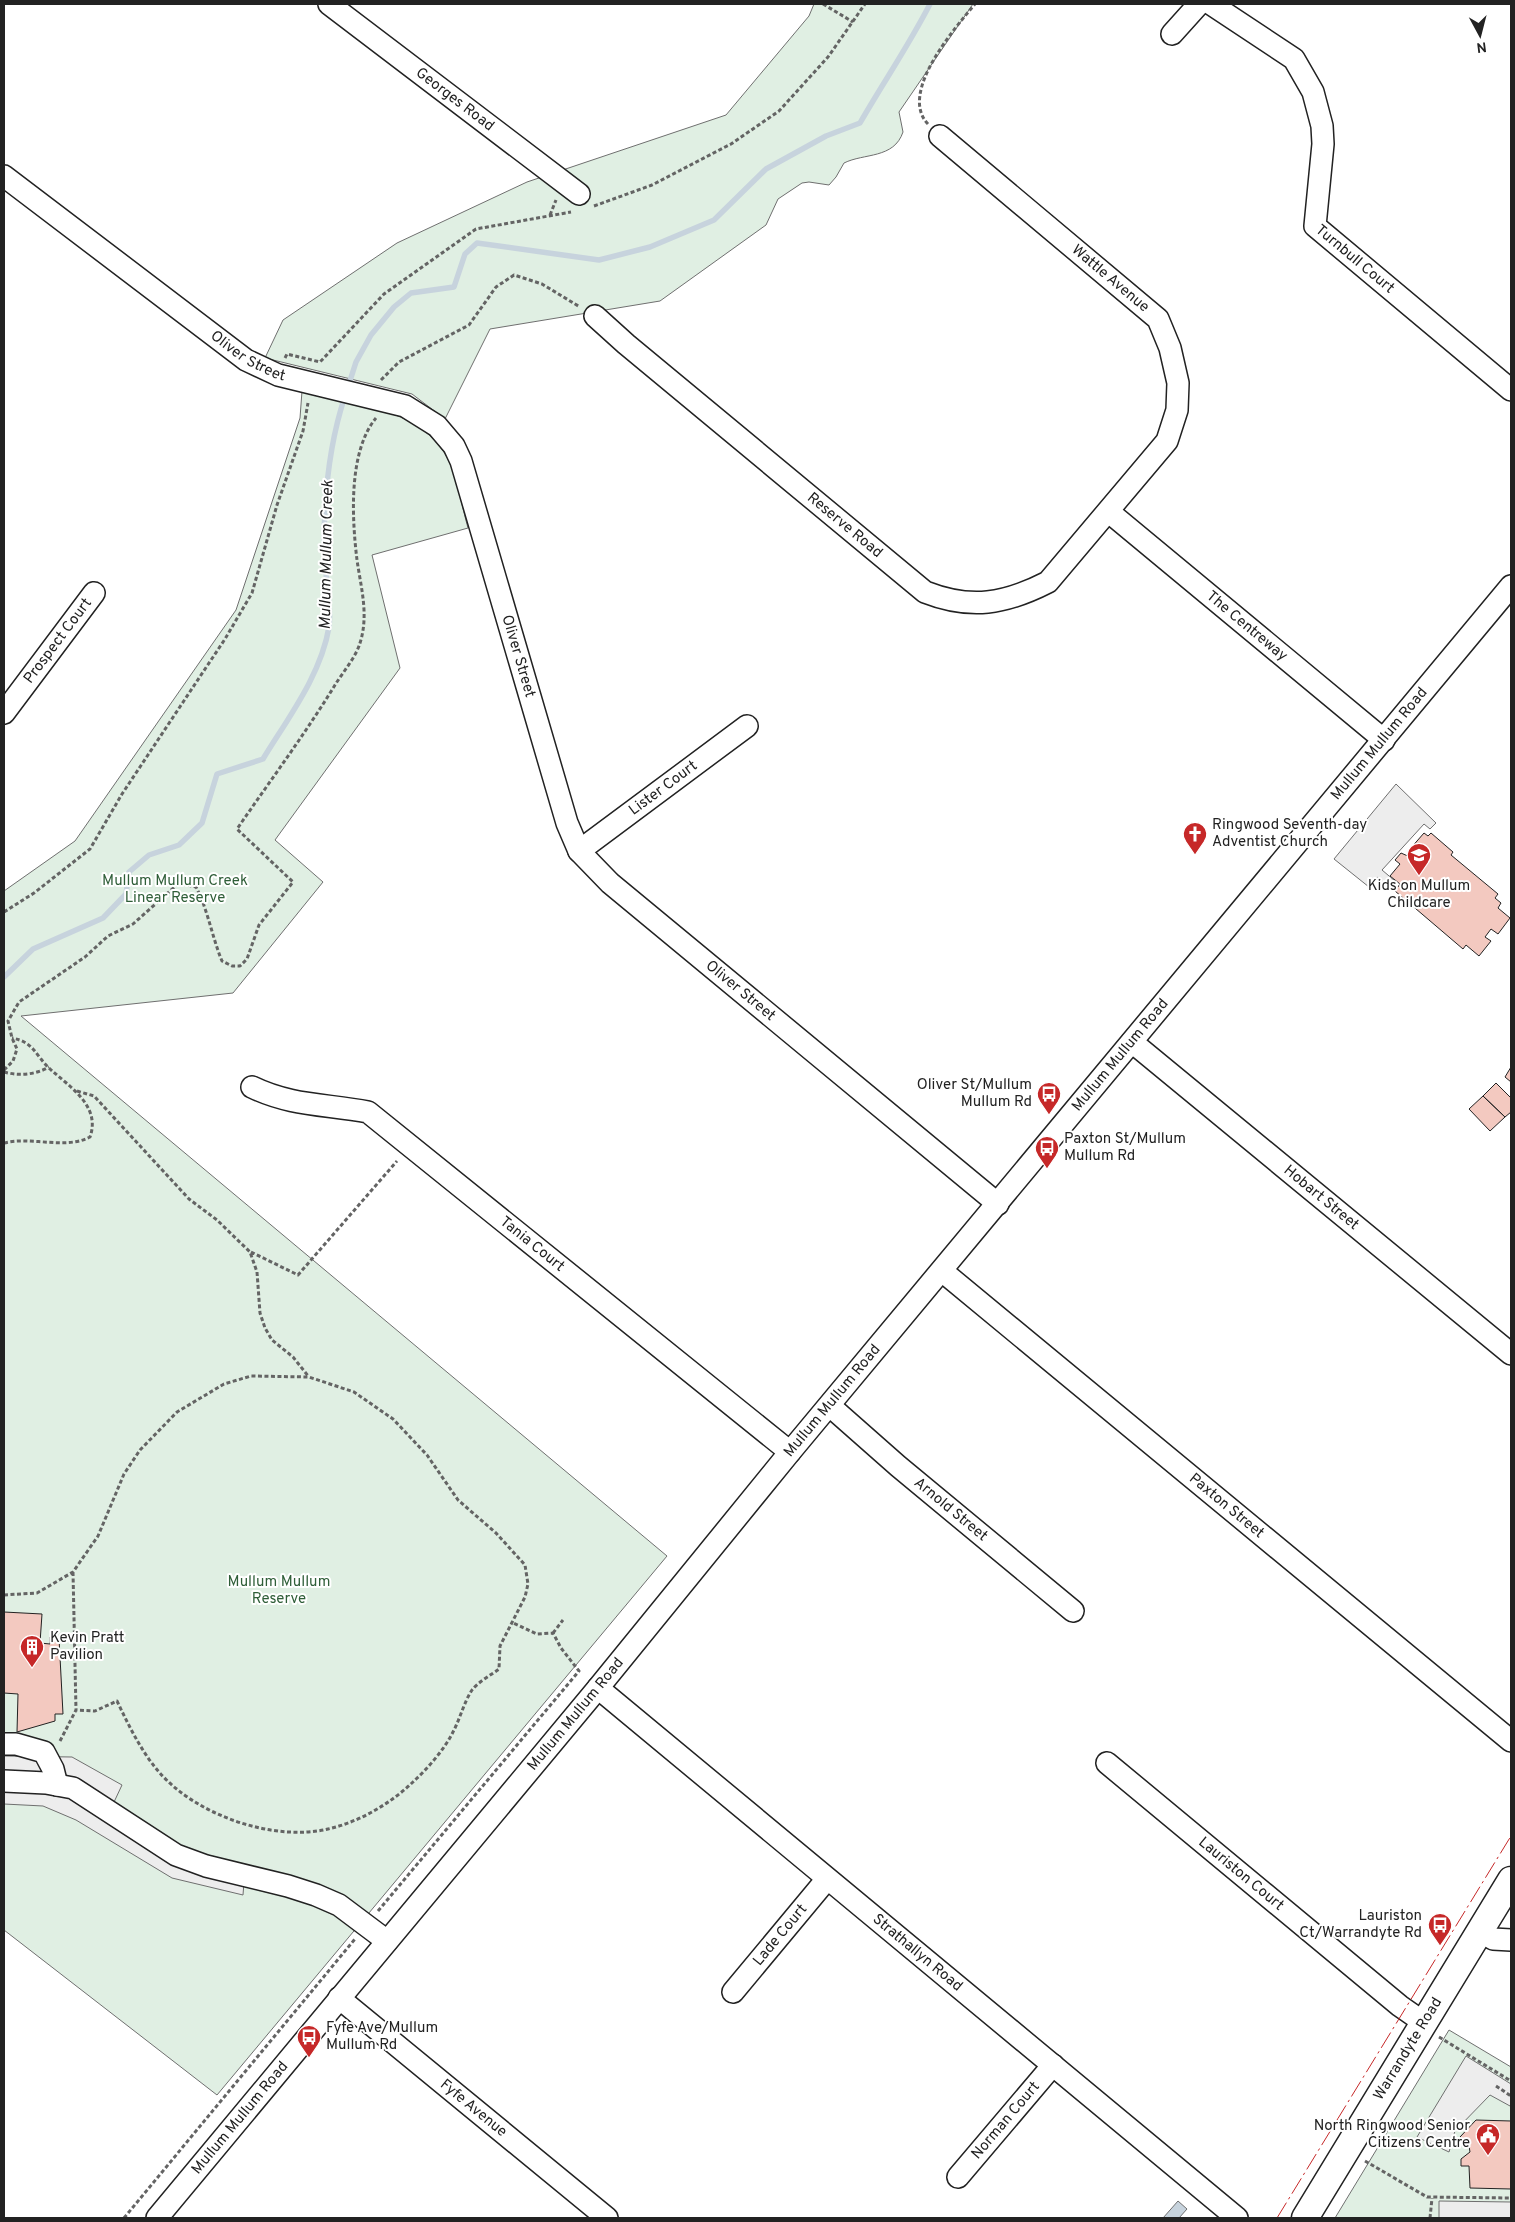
<svg xmlns="http://www.w3.org/2000/svg" width="1515" height="2222" viewBox="0 0 1515 2222" font-family="Overpass,sans-serif">
<style>
.green{fill:#e0efe3;stroke:#6f6f6f}
.parking{fill:#ededed;stroke:#6f6f6f}
.water{fill:#c7d3dd;stroke:#6f6f6f}
.lines{fill:none;stroke-linecap:round;stroke-linejoin:round}
.stream{stroke:#c7d3dd;stroke-width:5.5}
.building{fill:#f3c9c0;stroke:#222}
.minor-casing{stroke:#222;stroke-width:24}
.major-casing{stroke:#222;stroke-width:29}
.path{stroke:#646464;stroke-width:3;stroke-dasharray:4 2.5;stroke-linecap:butt}
.minor{stroke:#fff;stroke-width:21}
.major{stroke:#fff;stroke-width:26}
.power{stroke:#c62828;stroke-width:1;stroke-dasharray:18 4 2.5 4;stroke-linecap:butt}
.labels{text-anchor:middle;dominant-baseline:central;stroke-width:4;stroke-linejoin:round;paint-order:stroke}
.street-label{font-size:15px;fill:#222;stroke:#fff}
.poi-label{font-size:15px;fill:#222;stroke:#fff;text-anchor:start}
.park-label{font-size:15px;fill:#2f5e38;stroke:#fff}
.water-label{font-size:16px;font-style:italic;fill:#222;stroke:#fff}
</style>
<rect width="100%" height="100%" fill="#fff"/>
<path class="green" d="M814,4H973L899,112L903,132C894,159 864,153 844,163L836,177L829,185L809,182L802,183L778,199L766,225L660,301L490,329L445,419L412,394L265,358L283,320L397,243L527,182L726,115L809,16Z
M302,391C354,404 423,408 449,461C458,481 462,507 468,528L372,555L400,668L275,840L323,882L233,993L21,1016L667,1556L217,2095L4,1930V891L75,841L236,610L300,418Z
M1449,2030L1511,2067V2218H1335Z"/>
<path class="parking" d="M1396,784L1436,823L1430,829L1424,824L1382,870L1395,881L1389,887L1377,877L1369,887L1334,859Z
M4,1756L72,1757L122,1785L107,1817L244,1882L243,1895L172,1878L76,1820L43,1806L4,1804Z
M1466,2056L1511,2084V2104L1510,2106L1490,2095L1455,2131L1449,2152L1417,2137Z
M1439,2201L1511,2202V2218H1439Z"/>
<path class="water" d="M1178,2201L1187,2209L1179,2218H1163Z"/>
<g class="lines">
<path class="stream" d="M348,387L356,362L371,335L394,307L411,293L454,287L465,254L477,243L599,260L650,247L714,220L766,169L826,136L860,123C883,83 909,45 930,4
M4,977L33,949L103,918L126,894L129,872L149,855L179,845L202,823L217,774L263,759C288,718 321,675 329,627C332,603 324,572 324,547C324,497 329,444 345,396"/>
</g>
<path class="building" d="M1424,833L1428,836L1431,833L1453,852L1451,855L1498,894L1495,898L1501,903L1498,908L1510,918L1498,934L1491,929L1485,937L1491,941L1479,956L1466,945L1463,949L1395,891L1400,884L1390,876L1400,864L1395,860L1401,853L1410,857L1414,852L1410,849Z
M1511,1067V1082L1505,1077Z
M1496,1083L1511,1098V1112L1505,1117L1483,1096Z
M1483,1096L1505,1117L1490,1131L1469,1109Z
M4,1612L42,1614L40,1643L50,1644V1637L59,1638L63,1714H55V1721L17,1732L18,1694L4,1693Z
M1476,2120L1511,2121V2189L1470,2188L1469,2166H1461V2159L1470,2152L1469,2146L1460,2137Z"/>
<g class="lines">
<g class="minor-casing">
<g id="minor">
<path id="s1" d="M329,4L579,194"/>
<path id="s2" d="M1211,4L1294,59L1313,92L1322,126L1323,144L1315,226L1511,390"/>
<path d="M1172,34L1199,4"/>
<path id="s3" d="M4,176L246,360L278,375L405,406L437,426L454,446L461,461L567,823L579,851L610,883L998,1204"/>
<path id="s4" d="M595,316L626,344L925,592C971,610 1005,604 1048,582L1167,441L1177,410L1178,383L1170,348L1158,319L940,136"/>
<path id="s5" d="M1109,512L1384,740"/>
<path id="s6" d="M4,713L94,593"/>
<path id="s7" d="M579,851L747,726"/>
<path id="s8" d="M1132,1042L1511,1354"/>
<path id="s9" d="M252,1087C291,1106 326,1104 368,1112L790,1452"/>
<path id="s10" d="M942,1271L1511,1741"/>
<path id="s11" d="M830,1406L898,1466L1073,1611"/>
<path id="s12" d="M598,1688L1237,2218"/>
<path d="M4,1744H16L44,1752L53,1769L57,1785"/>
<path id="s13" d="M1107,1763L1400,2006L1423,2022"/>
<path d="M4,1781L46,1783L73,1788L176,1855L206,1866L288,1886L316,1895L339,1905L387,1941"/>
<path d="M1479,1930L1493,1939L1511,1940"/>
<path id="s14" d="M733,1992L827,1879"/>
<path id="s15" d="M339,1998L607,2218"/>
<path id="s16" d="M958,2177L1053,2065"/>
<path id="s17" d="M157,2218L598,1688L790,1452L1511,586"/>
</g>
</g>
<g class="major-casing">
<g id="major">
<path id="s18" d="M1305,2218L1511,1880"/>
</g>
</g>
<path class="path" d="M823,4L853,22
M928,124C898,93 955,28 975,4
M594,206L652,185L731,144L779,111L828,57L865,4
M550,215L556,200
M285,358L287,354L320,362L384,294L476,229L571,212
M381,380L399,362L469,325L496,287L514,275L542,284L580,307
M4,912L34,893L90,849L122,794L225,639L252,593L277,505L303,431L308,403
M4,1070L13,1061L17,1049L12,1038L8,1021L19,1002L85,957L108,936L133,924L179,883L196,887C208,910 212,937 222,961L232,966H240L247,959L259,925L293,882L237,829C270,781 305,734 335,685C343,672 356,657 360,643C369,615 361,588 357,560C352,519 348,452 376,418
M4,1072C19,1076 35,1075 49,1067
M77,1091L94,1096L189,1199L217,1220L250,1252L257,1272L260,1313L265,1328L272,1340L293,1357L309,1377
M4,1143C32,1136 65,1150 90,1137C101,1106 70,1087 50,1069C35,1055 34,1042 12,1038
M251,1252L298,1275L397,1161
M4,1595L37,1593L73,1572L98,1536L124,1474L140,1450L177,1412L224,1384L251,1376L309,1377L354,1392L393,1419L427,1455L458,1500L496,1533L525,1565L528,1584L525,1597L500,1646L499,1669C491,1675 478,1682 472,1690C464,1702 460,1719 453,1732C444,1750 428,1768 413,1782C390,1804 359,1822 328,1829C273,1842 196,1815 159,1772C141,1751 129,1726 117,1701L95,1711L76,1710
M553,1633L563,1620
M60,1741L76,1710L73,1572
M378,1911L579,1671L561,1648L553,1633L537,1634L511,1622
M1439,2037L1511,2081
M1496,2086L1511,2096
M1365,2161L1427,2197L1511,2198
M124,2218L355,1939
M1430,2218L1432,2198"/>
<use href="#minor" class="minor"/>
<use href="#major" class="major"/>
<path class="power" d="M1277,2218L1511,1836"/>
</g>
<defs>
<g id="church-pin" transform="scale(1.25)"><path d="M0 17L-7.5 6A9.5 9.5 0 1 1 7.5 6Z" fill="#c62828" stroke="#fff"/><path d="M-1.2-6h2.4v3.5h3.3v2.4h-3.3V6h-2.4V-.1h-3.3v-2.4h3.3Z" fill="#fff"/></g>
<g id="school-pin" transform="scale(1.25)"><path d="M0 17L-7.5 6A9.5 9.5 0 1 1 7.5 6Z" fill="#c62828" stroke="#fff"/><path d="M0-5L7-2L0 1L-7-2ZM-4 1L0 2.5L4 1V4Q0 6-4 4Z" fill="#fff"/></g>
<g id="bus-pin" transform="scale(1.25)"><path d="M0 17L-7.5 6A9.5 9.5 0 1 1 7.5 6Z" fill="#c62828" stroke="#fff"/><path d="M-5-6H5V4H4V6H2V4H-2V6H-4V4H-5ZM-3.5-4V0h7V-4ZM-3.5 1.2v1.5H-2V1.2ZM2 1.2v1.5H3.5V1.2Z" fill="#fff"/></g>
<g id="building-pin" transform="scale(1.25)"><path d="M0 17L-7.5 6A9.5 9.5 0 1 1 7.5 6Z" fill="#c62828" stroke="#fff"/><path d="M-4-6H4V6H1V3H-1V6H-4ZM-2.5-4.3h1.7v1.8h-1.7ZM.8-4.3h1.7v1.8H.8ZM-2.5-1h1.7V.8h-1.7ZM.8-1h1.7V.8H.8Z" fill="#fff"/></g>
<g id="civic-pin" transform="scale(1.25)"><path d="M0 17L-7.5 6A9.5 9.5 0 1 1 7.5 6Z" fill="#c62828" stroke="#fff"/><path d="M-.6-6.5H3V-4.5H.6V-3L4-1V1h2V6H-6V1h2V-1L-.6-3ZM-1.2 2.5V6h2.4V2.5Z" fill="#fff"/></g>
</defs>
<g fill-rule="evenodd">
<use href="#church-pin" x="1195" y="834"/>
<use href="#school-pin" x="1419" y="855"/>
<use href="#bus-pin" x="1049" y="1094"/>
<use href="#bus-pin" x="1047" y="1148"/>
<use href="#building-pin" x="32" y="1647"/>
<use href="#bus-pin" x="1440" y="1925"/>
<use href="#bus-pin" x="309" y="2037"/>
<use href="#civic-pin" x="1488" y="2135"/>
</g>
<g class="labels">
<g class="street-label">
<text stroke="none"><textPath href="#s1" startOffset="158">Georges Road</textPath></text>
<text stroke="none"><textPath href="#s2" startOffset="325">Turnbull Court</textPath></text>
<text transform="translate(1110 279) rotate(40)">Wattle Avenue</text>
<text stroke="none"><textPath href="#s3" startOffset="304">Oliver Street</textPath></text>
<text stroke="none"><textPath href="#s4" startOffset="326">Reserve Road</textPath></text>
<text stroke="none"><textPath href="#s5" startOffset="179">The Centreway</textPath></text>
<text stroke="none"><textPath href="#s6" startOffset="90">Prospect Court</textPath></text>
<text stroke="none"><textPath href="#s3" startOffset="754">Oliver Street</textPath></text>
<text stroke="none"><textPath href="#s17" startOffset="1915">Mullum Mullum Road</textPath></text>
<text stroke="none"><textPath href="#s7" startOffset="105">Lister Court</textPath></text>
<text stroke="none"><textPath href="#s3" startOffset="1172">Oliver Street</textPath></text>
<text stroke="none"><textPath href="#s17" startOffset="1510">Mullum Mullum Road</textPath></text>
<text stroke="none"><textPath href="#s8" startOffset="245">Hobart Street</textPath></text>
<text stroke="none"><textPath href="#s9" startOffset="330">Tania Court</textPath></text>
<text stroke="none"><textPath href="#s17" startOffset="1060">Mullum Mullum Road</textPath></text>
<text stroke="none"><textPath href="#s10" startOffset="369">Paxton Street</textPath></text>
<text stroke="none"><textPath href="#s11" startOffset="159">Arnold Street</textPath></text>
<text stroke="none"><textPath href="#s17" startOffset="655">Mullum Mullum Road</textPath></text>
<text stroke="none"><textPath href="#s13" startOffset="174">Lauriston Court</textPath></text>
<text stroke="none"><textPath href="#s14" startOffset="74">Lade Court</textPath></text>
<text stroke="none"><textPath href="#s12" startOffset="415">Strathallyn Road</textPath></text>
<text stroke="none"><textPath href="#s18" startOffset="198">Warrandyte Road</textPath></text>
<text stroke="none"><textPath href="#s15" startOffset="174">Fyfe Avenue</textPath></text>
<text stroke="none"><textPath href="#s17" startOffset="130">Mullum Mullum Road</textPath></text>
<text stroke="none"><textPath href="#s16" startOffset="74">Norman Court</textPath></text>
</g>
<g class="poi-label">
<text x="1212" y="825">Ringwood Seventh-day<tspan x="1212" dy="17">Adventist Church</tspan></text>
<text x="1419" y="886" text-anchor="middle">Kids on Mullum<tspan x="1419" dy="17">Childcare</tspan></text>
<text x="1032" y="1085" text-anchor="end">Oliver St/Mullum<tspan x="1032" dy="17">Mullum Rd</tspan></text>
<text x="1064" y="1139">Paxton St/Mullum<tspan x="1064" dy="17">Mullum Rd</tspan></text>
<text x="50" y="1638">Kevin Pratt<tspan x="50" dy="17">Pavilion</tspan></text>
<text x="1422" y="1916" text-anchor="end">Lauriston<tspan x="1422" dy="17">Ct/Warrandyte Rd</tspan></text>
<text x="326" y="2028">Fyfe Ave/Mullum<tspan x="326" dy="17">Mullum Rd</tspan></text>
<text x="1470" y="2126" text-anchor="end">North Ringwood Senior<tspan x="1470" dy="17">Citizens Centre</tspan></text>
</g>
<g class="park-label">
<text x="175" y="881">Mullum Mullum Creek<tspan x="175" dy="17">Linear Reserve</tspan></text>
<text x="279" y="1582">Mullum Mullum<tspan x="279" dy="17">Reserve</tspan></text>
</g>
<g class="water-label">
<text transform="translate(327 555) rotate(-89)">Mullum Mullum Creek</text>
</g>
</g>
<rect width="1515" height="2222" fill="none" stroke="#222222" stroke-width="10"/>
<g transform="translate(1480 35) rotate(173)" stroke="#ffffff" stroke-width="4" paint-order="stroke">
<path d="M0-4L9 19L0 12L-9 19Z" fill="#222222"/>
<text y="-8" font-size="14" font-weight="bold" text-anchor="middle" fill="#222222">N</text>
</g>
</svg>
